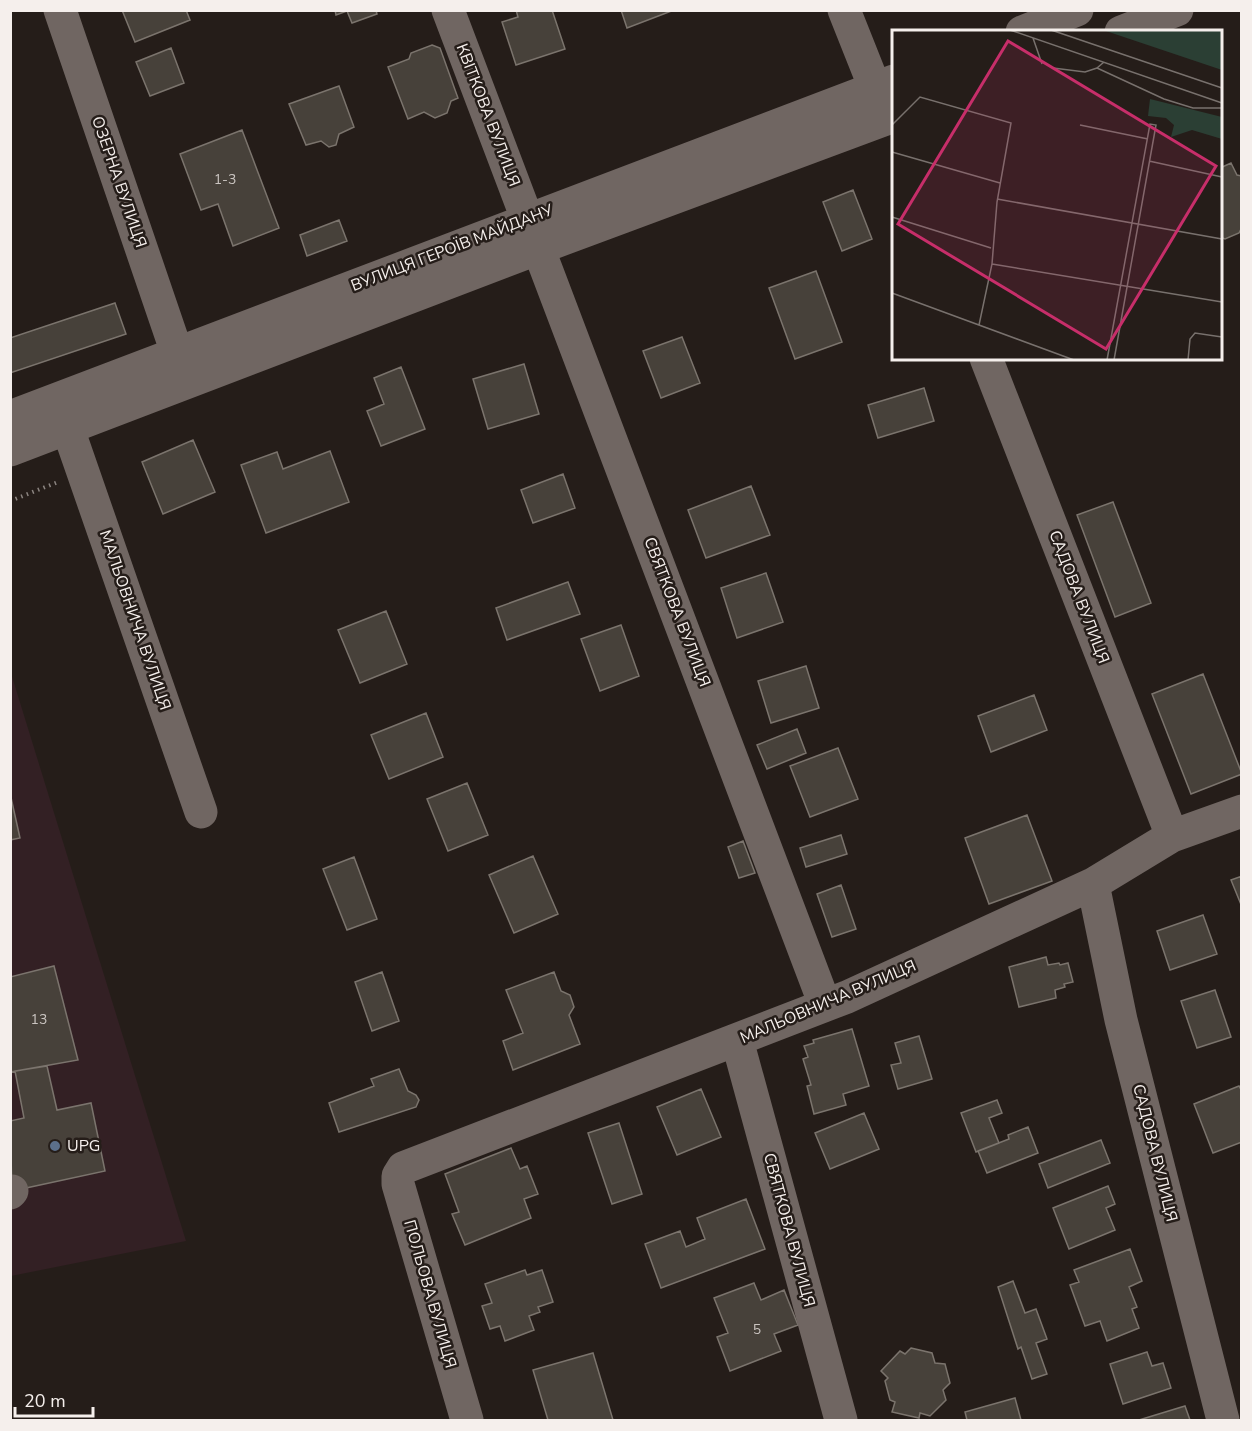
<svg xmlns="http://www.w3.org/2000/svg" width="1252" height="1431" viewBox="0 0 1252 1431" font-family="'Nunito Sans',sans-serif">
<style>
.commercial{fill:#332024}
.building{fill:#47413a;stroke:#7b746d;stroke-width:1.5}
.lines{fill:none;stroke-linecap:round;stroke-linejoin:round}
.path{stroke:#8b8480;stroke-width:4;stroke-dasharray:1.5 4.5;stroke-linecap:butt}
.minor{stroke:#706662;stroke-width:33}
.service-dot{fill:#5c6f8a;stroke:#251d19;stroke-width:2}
.labels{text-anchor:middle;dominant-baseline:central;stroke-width:5;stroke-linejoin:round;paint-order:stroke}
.number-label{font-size:14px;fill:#cac4c0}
.street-label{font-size:16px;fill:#f5efec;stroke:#251d19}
.poi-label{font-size:16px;fill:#f5efec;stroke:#251d19;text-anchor:start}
.inset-road{fill:none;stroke:#78716d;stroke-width:1.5}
.view{fill:#c72e6a;fill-opacity:0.15;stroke:#c72e6a;stroke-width:3}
.inset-edge{fill:none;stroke:#f5efec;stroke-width:3}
</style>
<rect width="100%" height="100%" fill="#251d19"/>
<path class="commercial" d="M10,670L186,1241L11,1276H10Z"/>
<path class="building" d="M122,10H186L190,20L135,42Z
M335,10H376L377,14L352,23L347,11L336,15Z
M516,10H552L565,49L516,65L502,22L518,17Z
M621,10H674L627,28Z
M432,45L440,48L458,98L451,101L447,113L435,118L424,112L408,119L388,67L409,59L411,53Z
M171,48L184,83L150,96L136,62Z
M339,86L354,127L339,134L336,145L329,147L321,141L306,145L289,104Z
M242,130L279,228L233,246L218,204L201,210L180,154Z
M1231,163L1237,175L1242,176V227L1239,233L1225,239L1220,237V168Z
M853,190L872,239L842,251L823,202Z
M339,220L347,241L307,256L300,235Z
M816,271L842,342L795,359L769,288Z
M115,303L126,334L10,373V338Z
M682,337L700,383L661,398L643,351Z
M524,364L539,414L488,429L473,379Z
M401,367L425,429L381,446L367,411L384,404L374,378Z
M924,388L934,421L878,438L868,405Z
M193,440L215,492L163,514L142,462Z
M330,451L349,502L266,533L241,465L277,452L283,469Z
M563,474L575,508L533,523L521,490Z
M751,486L770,535L706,558L688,510Z
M1113,502L1151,603L1115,617L1077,515Z
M766,573L783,622L737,638L721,588Z
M568,582L580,614L507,640L496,608Z
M386,611L407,664L360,683L338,630Z
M621,625L639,676L600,691L581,639Z
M806,666L819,708L771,723L758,681Z
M1203,674L1242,774L1191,794L1152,694Z
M1034,695L1047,730L991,752L978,716Z
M426,713L443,757L389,779L371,735Z
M797,729L806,753L767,769L757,745Z
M838,748L858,799L810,817L790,766Z
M467,783L488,835L448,851L427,799Z
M10,793L20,838L10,840Z
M1027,815L1052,881L989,904L965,838Z
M841,835L847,854L806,867L800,848Z
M743,841L755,873L739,878L728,847Z
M533,856L558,914L514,933L489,875Z
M354,857L377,919L347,930L323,869Z
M1242,876V907L1231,880Z
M841,885L856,929L832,937L817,894Z
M1203,915L1217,954L1170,970L1157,931Z
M1046,957L1048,965L1059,963L1060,965L1068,963L1073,982L1064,984L1065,987L1055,990L1056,998L1019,1007L1009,967Z
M54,966L78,1060L10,1072V977Z
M382,972L399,1021L372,1031L355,982Z
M554,972L561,991L570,995L574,1007L569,1015L580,1044L513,1070L503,1041L523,1033L506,990Z
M1215,990L1231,1037L1197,1048L1181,1001Z
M852,1029L869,1086L843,1094L846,1105L814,1114L807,1086L811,1085L803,1059L808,1057L804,1046L814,1043L813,1040Z
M919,1036L932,1079L898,1089L891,1065L901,1063L895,1043Z
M47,1066L57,1110L91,1103L105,1171L12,1191L10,1121L24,1118L15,1071Z
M399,1069L408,1091L416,1095L419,1100L416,1107L339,1132L329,1103L374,1086L371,1079Z
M1239,1086L1242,1091V1142L1213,1153L1194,1104Z
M701,1089L721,1137L677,1155L657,1107Z
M997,1100L1002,1113L989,1118L999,1143L976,1152L961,1113Z
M864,1113L879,1149L830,1169L815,1133Z
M619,1123L642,1194L612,1204L588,1133Z
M1028,1127L1038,1153L987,1173L978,1151L1009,1139L1008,1135Z
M1101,1140L1110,1163L1048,1188L1039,1164Z
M511,1148L520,1169L527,1166L538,1194L524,1199L531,1218L465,1245L452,1214L459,1212L445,1174Z
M1108,1186L1115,1204L1106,1208L1115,1230L1069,1249L1053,1208Z
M746,1199L765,1249L661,1288L645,1244L680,1231L686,1247L705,1239L697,1218Z
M1130,1249L1142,1281L1129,1287L1137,1307L1132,1309L1139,1328L1107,1341L1100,1321L1085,1326L1070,1285L1079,1282L1074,1270Z
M525,1270L527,1275L542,1270L553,1302L538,1307L540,1312L529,1316L534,1330L505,1341L500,1326L490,1329L482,1306L492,1303L485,1284Z
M1013,1281L1025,1313L1036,1309L1047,1339L1036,1343L1047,1374L1032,1379L1021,1347L1018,1349L998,1287Z
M754,1283L761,1300L784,1290L798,1325L774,1334L781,1351L730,1371L717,1337L728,1333L714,1298Z
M911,1348L932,1353L935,1363L945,1364L950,1383L943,1390L946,1400L930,1416L920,1413L919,1418L892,1412L895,1402L890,1400L885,1381L888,1378L881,1371L900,1351L905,1354Z
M1147,1352L1152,1366L1163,1363L1171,1388L1123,1404L1110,1364Z
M593,1353L613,1420H548L533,1370Z
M1015,1398L1021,1420H967L965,1412Z
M1185,1406L1190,1420H1139Z"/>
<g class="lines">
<path class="path" d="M10,501L58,482"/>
<path class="minor" d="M60,10L177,353
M448,10L825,1005
M844,10L875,88L887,107
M1022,32L1077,10
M1121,32L1177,10
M986,358L1172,836
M10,417L894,81
M68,429L201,812
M10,450L539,248L894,116
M1093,884L1121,1020L1223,1420
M737,1040L841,1420
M10,1193L12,1191
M467,1420L398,1184V1176L403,1168L847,997L1093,884L1172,836L1242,811"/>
</g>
<circle class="service-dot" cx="55" cy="1146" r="6"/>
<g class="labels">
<g class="number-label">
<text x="225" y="179">1-3</text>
<text x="39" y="1019">13</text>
<text x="757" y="1329">5</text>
</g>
<g class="street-label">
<text transform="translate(488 115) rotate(69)">КВІТКОВА ВУЛИЦЯ</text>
<text transform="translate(119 182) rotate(71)">ОЗЕРНА ВУЛИЦЯ</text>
<text transform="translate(452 248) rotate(-21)">ВУЛИЦЯ ГЕРОЇВ МАЙДАНУ</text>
<text transform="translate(1079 597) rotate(69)">САДОВА ВУЛИЦЯ</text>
<text transform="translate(677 612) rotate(69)">СВЯТКОВА ВУЛИЦЯ</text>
<text transform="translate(135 620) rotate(71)">МАЛЬОВНИЧА ВУЛИЦЯ</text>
<text transform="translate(828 1002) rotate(-23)">МАЛЬОВНИЧА ВУЛИЦЯ</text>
<text transform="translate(1155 1153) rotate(76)">САДОВА ВУЛИЦЯ</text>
<text transform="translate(789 1230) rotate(75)">СВЯТКОВА ВУЛИЦЯ</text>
<text transform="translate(430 1294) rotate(74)">ПОЛЬОВА ВУЛИЦЯ</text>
</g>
<g class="poi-label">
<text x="67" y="1146">UPG</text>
</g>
</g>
<g transform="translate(892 30)">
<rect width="330" height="330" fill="#251d19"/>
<path d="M211,0H330V40ZM258,69L330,87V109L300,100L279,107L282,95L274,88L256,86Z" fill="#2b3f34"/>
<path class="inset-road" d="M118,0L330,73M159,0L330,58M141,8L150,34M212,32L205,38L272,69L301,78H330M161,38L193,42L205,38M0,95L28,67L119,93L105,172L100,234L87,295M188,95L256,109M0,122L108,153M257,131L330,147M105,169L330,209M0,187L99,218M100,234L330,272M0,263L182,330M215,330L258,94L264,95L222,330M296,330L298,309L303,303L330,307"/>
<path class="view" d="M116,11L324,136L214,319L6,194Z"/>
<rect width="330" height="330" class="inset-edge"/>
</g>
<rect width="1252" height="1431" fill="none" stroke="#f5efec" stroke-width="24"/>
<path d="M15 1407v9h78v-9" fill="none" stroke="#f5efec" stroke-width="3"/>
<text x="24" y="1407" font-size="18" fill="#f5efec" stroke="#251d19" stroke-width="4.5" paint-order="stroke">20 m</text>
</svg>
